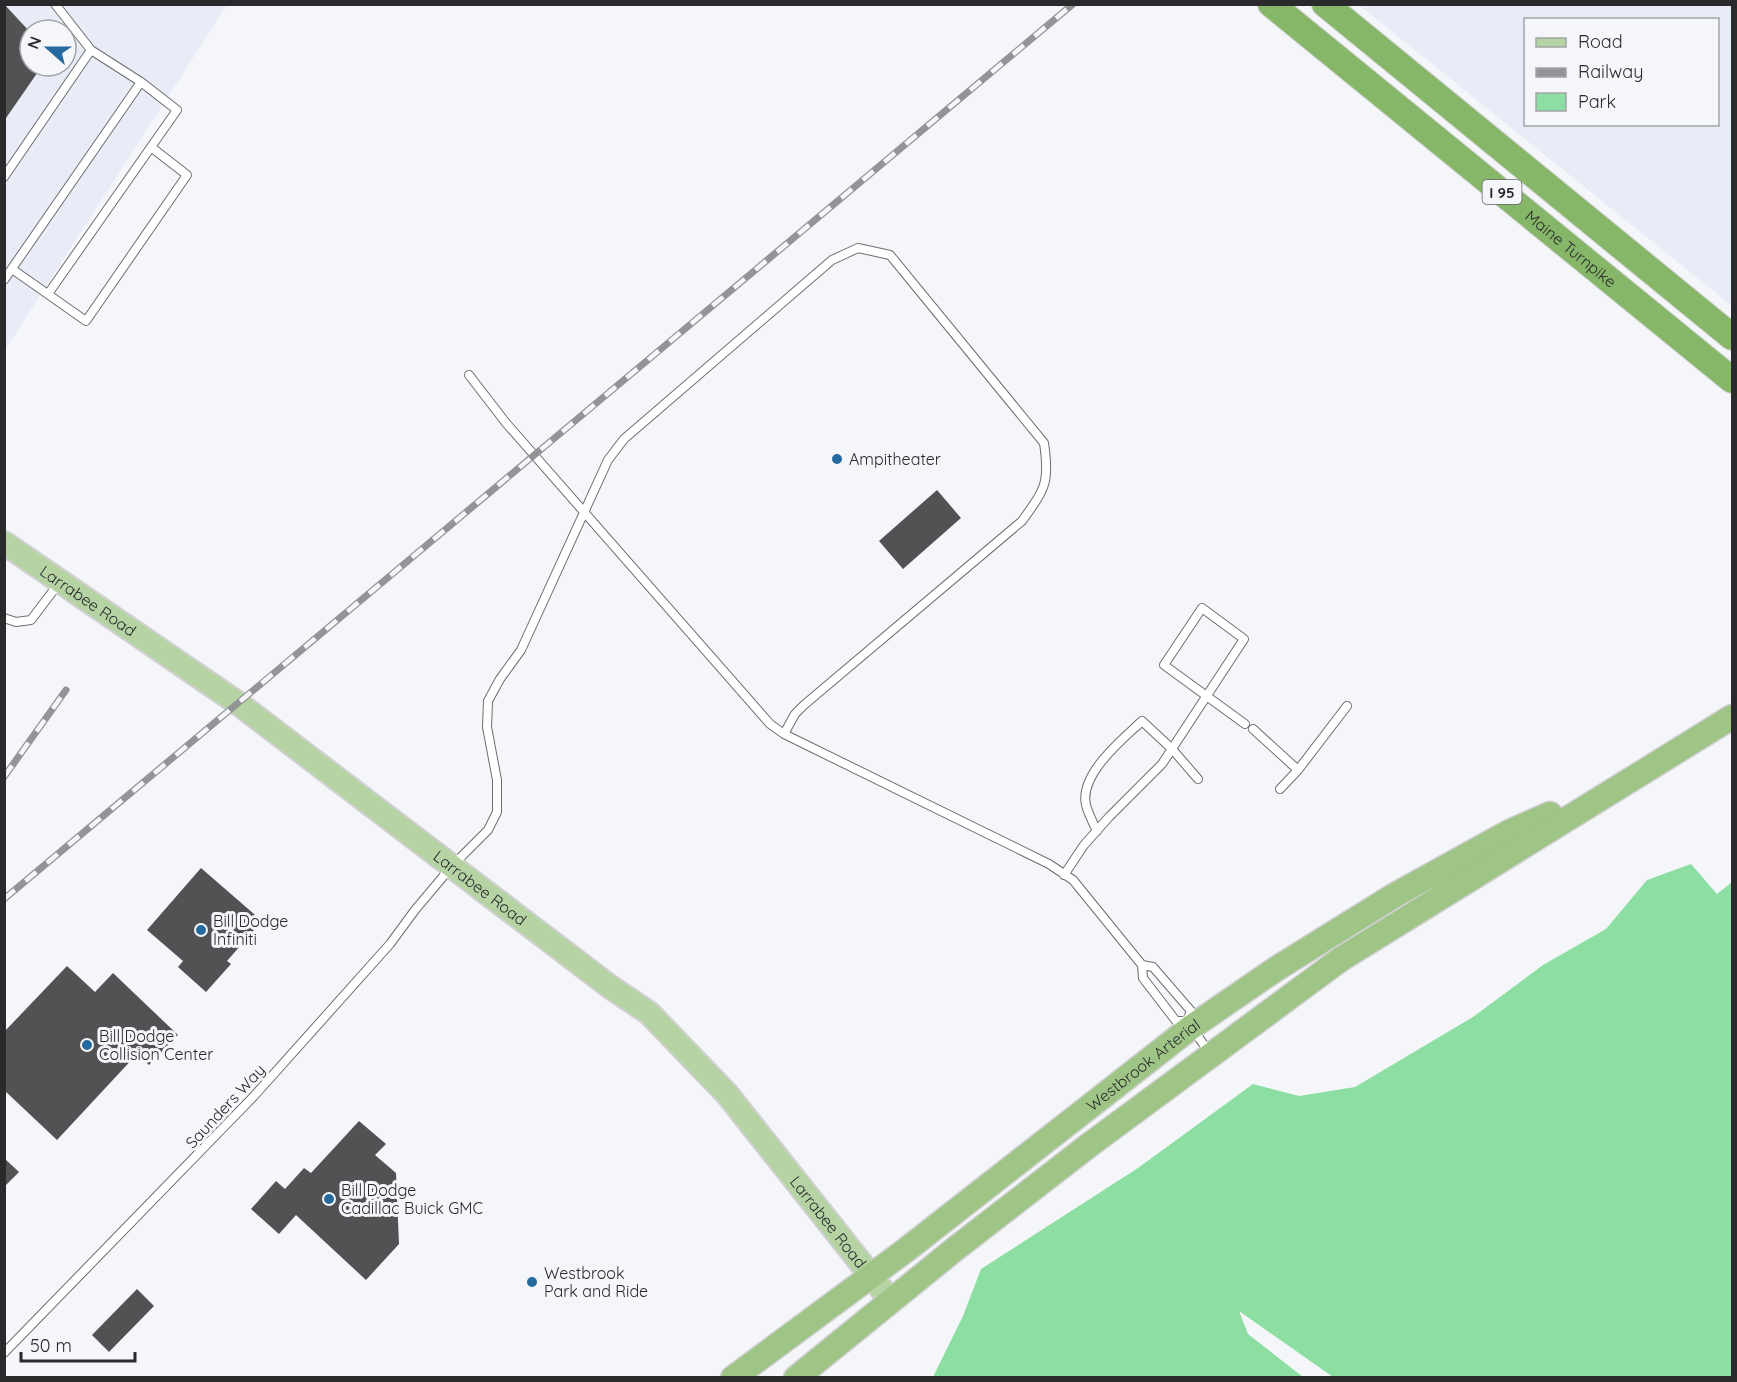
<svg xmlns="http://www.w3.org/2000/svg" width="1737" height="1382" viewBox="0 0 1737 1382" font-family="Quicksand,sans-serif">
<style>
.built{fill:#e8ecf7;fill-rule:evenodd}
.green{fill:#8ddea3}
.building{fill:#525255}
.lines{fill:none;stroke-linecap:round;stroke-linejoin:round}
.service-casing{stroke:#6d6e71;stroke-width:10}
.primary-casing{stroke:#d0d0d1;stroke-width:26}
.trunk-casing{stroke:#d0d0d1;stroke-width:27}
.motorway-casing{stroke:#d0d0d1;stroke-width:28}
.service{stroke:#fff;stroke-width:8}
.primary{stroke:#b6d3a4;stroke-width:22}
.trunk{stroke:#9ec486;stroke-width:24}
.motorway{stroke:#86b668;stroke-width:26}
.rail-casing{stroke:#939496;stroke-width:7}
.rail{stroke:#f4f6f9;stroke-width:4.5;stroke-dasharray:14;stroke-linecap:butt}
.poi-dot{fill:#256a9f;stroke:#f4f6f9;stroke-width:2}
.labels{text-anchor:middle;dominant-baseline:central;stroke-width:6;stroke-linejoin:round;paint-order:stroke}
.shield{fill:#f4f6f9;stroke:#67676a;stroke-width:1.5}
.shield-label{font-size:15px;font-weight:bold;fill:#2a2a2c}
.street-label{font-size:16px;fill:#2a2a2c;stroke:#f4f6f9}
.poi-label{font-size:16px;fill:#2a2a2c;stroke:#f4f6f9;text-anchor:start}
</style>
<rect width="100%" height="100%" fill="#f4f6f9"/>
<path class="built" d="M5,5H227L5,350ZM30,30H66V66H30Z
M1359,5H1732V306ZM1526,20H1718V124H1526Z"/>
<path class="green" d="M1691,864L1717,894L1732,882V1377H1333L1239,1311L1248,1334L1303,1377H933L963,1316L981,1269L1138,1168L1253,1084L1299,1096L1355,1087L1473,1017L1543,965L1606,929L1647,880Z"/>
<path class="building" d="M4,4L30,32V66H42L4,121Z
M937,490L961,518L903,569L879,541Z
M201,868L262,921L227,961L231,964L206,992L178,967L183,961L147,930Z
M67,966L95,992L113,973L178,1035L149,1065L137,1054L57,1140L4,1090V1032Z
M359,1121L386,1144L375,1155L396,1173L399,1244L366,1280L296,1215L279,1234L251,1209L276,1181L285,1189L304,1168L311,1173Z
M4,1158L19,1172L4,1187Z
M137,1289L154,1306L109,1352L92,1335Z"/>
<g class="lines">
<g class="service-casing">
<path id="service" d="M4,177L91,50
M12,269L86,321L187,175L151,147L177,110L141,82
M4,280L141,82L91,50L55,4
M48,294L151,147
M469,375L506,423L770,724L784,734L1049,864L1073,880L1142,965L1143,978L1176,1021H1187
M4,618L16,622L31,620L59,583
M1253,729L1298,770L1347,706
M1280,789L1298,770
M1097,831C1093,823 1088,813 1086,805C1079,774 1123,739 1142,721L1172,749L1198,779
M1064,875L1084,845L1109,817L1162,764L1244,639L1202,608L1164,665L1245,724
M1142,965L1153,967L1191,1011L1187,1021L1209,1052
M4,1353L254,1096L390,944L415,910L452,866L488,830L497,812V780L487,727L488,701L500,679L521,650L608,460L624,439L832,260L858,248L890,255L1044,443C1050,483 1045,489 1022,521L804,705L795,714L784,734"/>
</g>
<g class="primary-casing">
<g id="primary">
<path id="s1" d="M4,543L239,704L609,986L649,1013L727,1094L891,1301"/>
</g>
</g>
<g class="trunk-casing">
<g id="trunk">
<path id="s2" d="M733,1378L906,1250L1190,1028L1276,969L1395,895L1509,832L1550,814"/>
<path d="M796,1378L955,1249L1088,1146L1341,959L1732,717"/>
</g>
</g>
<g class="motorway-casing">
<g id="motorway">
<path id="s3" d="M1271,4L1732,380"/>
<path d="M1325,4L1732,337"/>
</g>
</g>
<use href="#service" class="service"/>
<use href="#primary" class="primary"/>
<use href="#trunk" class="trunk"/>
<use href="#motorway" class="motorway"/>
<g class="rail-casing">
<path id="rail" d="M4,777L66,690
M4,899L1073,4"/>
</g>
<use href="#rail" class="rail"/>
</g>
<g class="poi-dot">
<circle cx="837" cy="459" r="6"/>
<circle cx="201" cy="930" r="6"/>
<circle cx="87" cy="1045" r="6"/>
<circle cx="329" cy="1199" r="6"/>
<circle cx="532" cy="1282" r="6"/>
</g>
<g class="labels">
<rect class="shield" x="1482.5" y="180" width="39" height="24" rx="4.5"/>
<g class="shield-label">
<text x="1502" y="192">I 95</text>
</g>
<g class="street-label">
<text stroke="none"><textPath href="#s3" startOffset="387">Maine Turnpike</textPath></text>
<text stroke="none"><textPath href="#s1" startOffset="102">Larrabee Road</textPath></text>
<text stroke="none"><textPath href="#s1" startOffset="588">Larrabee Road</textPath></text>
<text stroke="none"><textPath href="#s2" startOffset="516">Westbrook Arterial</textPath></text>
<text transform="translate(225 1106) rotate(-47)">Saunders Way</text>
<text stroke="none"><textPath href="#s1" startOffset="1074">Larrabee Road</textPath></text>
</g>
<g class="poi-label">
<text x="849" y="459">Ampitheater</text>
<text x="213" y="921">Bill Dodge<tspan x="213" dy="18">Infiniti</tspan></text>
<text x="99" y="1036">Bill Dodge<tspan x="99" dy="18">Collision Center</tspan></text>
<text x="341" y="1190">Bill Dodge<tspan x="341" dy="18">Cadillac Buick GMC</tspan></text>
<text x="544" y="1273">Westbrook<tspan x="544" dy="18">Park and Ride</tspan></text>
</g>
</g>
<rect width="1737" height="1382" fill="none" stroke="#2a2a2c" stroke-width="12"/>
<rect x="1524" y="18" width="195" height="108" fill="#f4f6f9" stroke="#a3a4a7" stroke-width="1.5"/>
<rect x="1536" y="38" width="30" height="9" fill="#b6d3a4" stroke="#a3a4a7" stroke-width="1.5"/>
<text x="1578" y="48" font-size="18" fill="#2a2a2c">Road</text>
<rect x="1536" y="68" width="30" height="9" fill="#939496" stroke="#a3a4a7" stroke-width="1.5"/>
<text x="1578" y="78" font-size="18" fill="#2a2a2c">Railway</text>
<rect x="1536" y="93" width="30" height="18" fill="#8ddea3" stroke="#a3a4a7" stroke-width="1.5"/>
<text x="1578" y="108" font-size="18" fill="#2a2a2c">Park</text>
<g transform="translate(48 48) rotate(291)"><circle r="28" fill="#f4f6f9" stroke="#a3a4a7" stroke-width="1.5"/>
<path d="M0-4.5L10 22L0 15L-10 22Z" fill="#256a9f"/>
<text y="-9" font-size="16" font-weight="bold" text-anchor="middle" fill="#2a2a2c">N</text>
</g>
<path d="M21 1352v9h114v-9" fill="none" stroke="#2a2a2c" stroke-width="3"/>
<text x="30" y="1352" font-size="18" fill="#2a2a2c" stroke="#f4f6f9" stroke-width="4.5" paint-order="stroke">50 m</text>
</svg>
